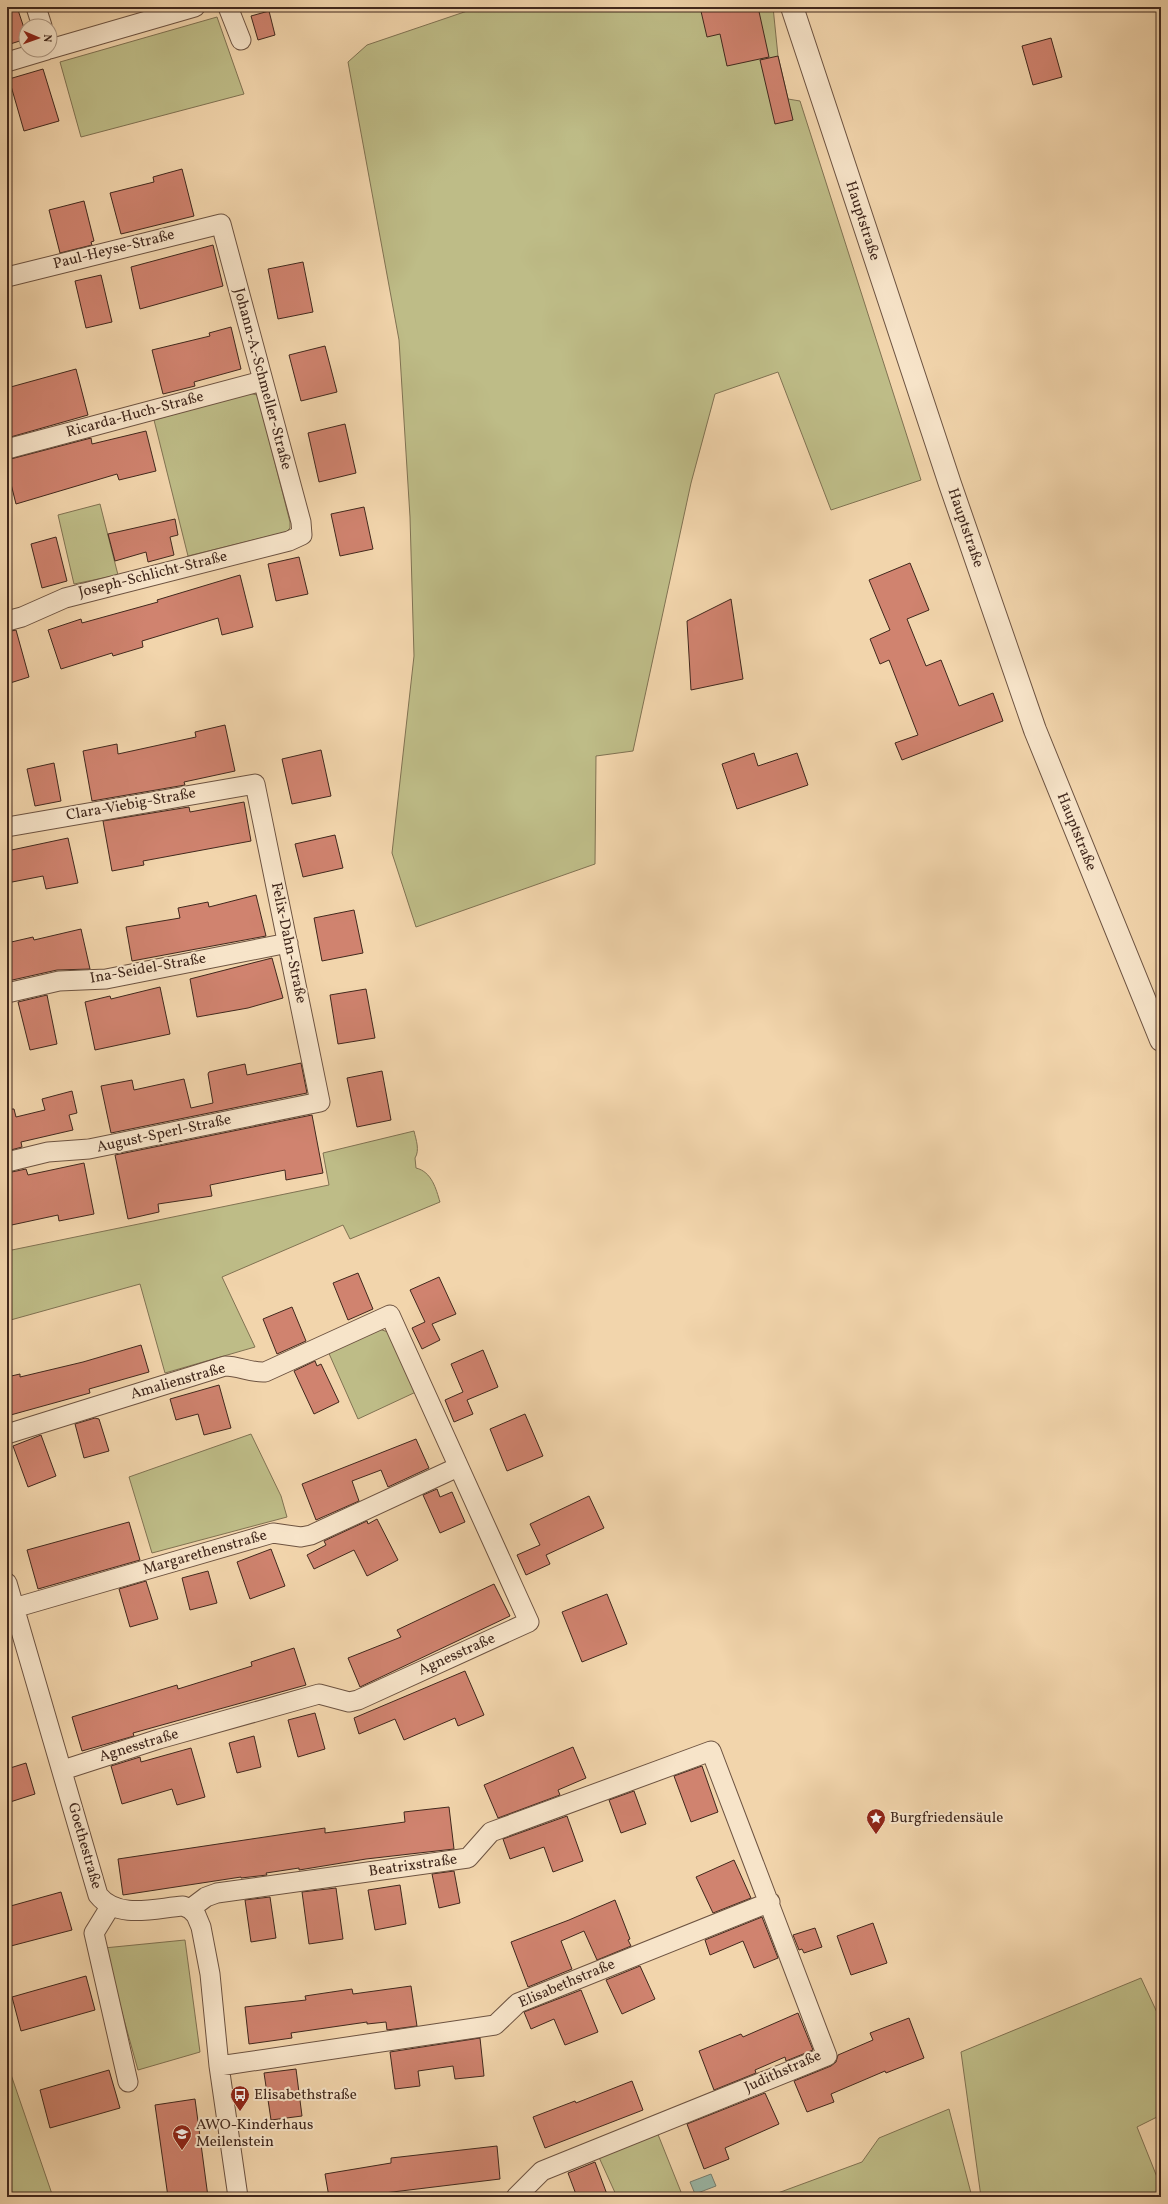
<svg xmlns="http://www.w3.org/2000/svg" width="1168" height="2204" viewBox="0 0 1168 2204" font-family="Vollkorn,serif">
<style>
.green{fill:#bebc87;stroke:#807252}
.water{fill:#9bb9a9;stroke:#777f71}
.building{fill:#d0836f;stroke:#41281d}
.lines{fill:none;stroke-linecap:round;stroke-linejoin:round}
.minor-casing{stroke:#6d5341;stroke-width:21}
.tertiary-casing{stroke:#6d5341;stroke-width:24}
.minor{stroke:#f7e4c9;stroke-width:19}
.tertiary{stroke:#f7e4c9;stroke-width:22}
.labels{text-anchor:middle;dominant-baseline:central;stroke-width:4;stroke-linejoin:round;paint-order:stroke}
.street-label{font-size:15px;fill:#41281d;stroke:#f7e4c9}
.poi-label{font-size:15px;fill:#41281d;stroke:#f7e4c9;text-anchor:start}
</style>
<rect width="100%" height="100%" fill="#f2d5ac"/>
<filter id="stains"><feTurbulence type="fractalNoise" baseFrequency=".005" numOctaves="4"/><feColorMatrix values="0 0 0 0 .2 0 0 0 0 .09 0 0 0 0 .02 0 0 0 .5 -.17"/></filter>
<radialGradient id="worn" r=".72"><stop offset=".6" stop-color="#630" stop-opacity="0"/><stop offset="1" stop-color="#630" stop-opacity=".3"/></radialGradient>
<path class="green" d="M479,7H773L778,56L788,99L800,101L921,480L831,510L778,372L715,394L691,483L633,751L596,756L595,864L416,927L392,853L414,656L410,517L399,340L348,62L367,45Z
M217,17L244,94L81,137L60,62Z
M249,393L257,395L259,400L290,522V528L286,532L188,556L154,420Z
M100,504L118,575L74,584L58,515Z
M414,1131C416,1140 420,1150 415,1158L416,1168C432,1172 436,1189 440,1202L350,1239L343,1225L222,1277L255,1347L165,1373L140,1284L7,1321V1251L329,1185L323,1153Z
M379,1329L391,1333L418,1391L358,1419L327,1349Z
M251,1434L281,1496L287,1517L152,1553L129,1477Z
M185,1940L200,2052L138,2070L104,1948Z
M1141,1978L1161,2021V2115L1137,2127L1161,2187V2197H981L961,2052Z
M7,2063L53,2197H7Z
M949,2109L972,2197H767L862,2162L879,2138Z
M657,2132L683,2197H617L597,2153Z"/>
<path class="water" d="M711,2174L716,2186L695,2194L690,2182Z"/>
<path class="building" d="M7,7H17L26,34V39L7,45Z
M700,7H758L769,57L727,66L720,34L707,37Z
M269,11L275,35L258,40L251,16Z
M1051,38L1062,77L1033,85L1022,46Z
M778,56L793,120L775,124L760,60Z
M43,69L59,121L24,131L9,79Z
M182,169L194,216L121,234L110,193L154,182L153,177Z
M84,201L94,241L91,242L92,245L60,253L49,210Z
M213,245L223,286L140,309L131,267Z
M303,262L313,312L278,319L268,269Z
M101,275L112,322L86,328L75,281Z
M231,327L241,369L194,382L195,386L163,394L152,350L210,336L209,333Z
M325,346L337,392L301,401L289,355Z
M76,369L88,415L7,438V388Z
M345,424L356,473L319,482L308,433Z
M146,431L156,471L119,480L117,474L16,504L7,468V460L91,438L92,444Z
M364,507L373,549L340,556L331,514Z
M175,519L178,535L170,537L174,555L148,562L146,552L115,561L108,534Z
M56,537L67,581L42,588L31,544Z
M299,557L308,594L276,601L268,564Z
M910,563L929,610L907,619L926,666L941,660L959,706L993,693L1003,721L902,760L895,743L918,735L889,660L880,664L870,639L890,630L869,580Z
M240,575L253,627L222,635L218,618L142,641L143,647L113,656L112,653L61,669L48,630L81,619L82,623L158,602L157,600Z
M731,599L743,679L691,690L687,621Z
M16,630L29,677L7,684V632Z
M225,725L235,771L184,782L185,785L92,801L83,751L117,744L118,754L196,737L195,732Z
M321,750L331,796L292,804L282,759Z
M754,753L758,766L797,753L808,785L737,809L722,764Z
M54,763L61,801L35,806L27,769Z
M244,802L251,841L143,861L144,865L112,871L103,821L189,807L190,812Z
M335,835L343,868L303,877L295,844Z
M68,838L78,883L46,889L43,876L7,883V851Z
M256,895L266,936L132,961L126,927L180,918L178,908L208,902L209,907Z
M354,910L363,953L322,961L314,918Z
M81,929L90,969L57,970L8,981L7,943L33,937L34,940Z
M272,958L283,998L248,1008L197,1017L190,979Z
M160,987L170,1034L95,1050L85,1002L110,996L111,999Z
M366,989L375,1038L338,1044L330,995Z
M47,995L57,1044L30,1050L18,1002Z
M301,1063L307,1093L111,1133L101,1086L132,1080L134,1090L184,1079L191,1108L213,1103L208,1074L209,1072L245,1064L247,1075Z
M382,1071L391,1120L357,1127L347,1078Z
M72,1091L77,1113L69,1115L73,1130L21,1142L22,1147L7,1151V1109H14L16,1117L45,1110L42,1099Z
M312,1115L323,1173L286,1180L285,1170L210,1185L212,1196L158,1204L159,1212L128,1219L115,1155Z
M84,1163L94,1214L59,1221L58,1215L7,1226V1173L26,1169L28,1175Z
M358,1273L373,1309L348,1320L333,1283Z
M439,1277L456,1314L432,1324L440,1340L422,1349L412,1328L425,1322L410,1290Z
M292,1307L306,1341L277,1354L263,1319Z
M141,1345L149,1372L89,1389L90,1393L7,1416V1377L20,1374V1377L83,1362Z
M483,1350L498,1387L467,1400L473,1414L454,1422L445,1400L463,1392L451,1364Z
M315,1361L317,1366L321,1364L339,1402L314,1414L294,1371Z
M219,1385L231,1428L204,1435L198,1414L176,1420L170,1399Z
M525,1414L543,1456L507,1471L490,1429Z
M95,1418L99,1419L109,1451L84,1458L75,1424Z
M41,1435L56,1476L28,1487L13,1446Z
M416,1439L429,1468L388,1487L381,1470L352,1481L359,1501L316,1520L302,1484Z
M437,1489L440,1497L452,1492L465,1522L440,1533L423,1495Z
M589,1496L604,1528L546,1555L550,1564L526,1575L517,1555L540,1545L530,1524Z
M377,1519L398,1560L367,1576L354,1550L314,1569L307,1555L326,1545L324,1541L367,1521L368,1524Z
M129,1522L140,1560L38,1589L27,1550Z
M271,1549L285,1586L250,1599L237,1562Z
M208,1571L217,1603L190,1610L182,1578Z
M146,1581L158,1619L130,1627L119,1589Z
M494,1584L510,1616L360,1687L348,1658L401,1637L397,1630Z
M607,1594L627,1644L582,1662L562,1612Z
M294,1648L306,1685L133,1733L134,1736L82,1751L72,1717L177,1685L178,1689L252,1666L251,1662Z
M465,1671L484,1715L458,1726L455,1718L404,1740L395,1719L359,1734L354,1718Z
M315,1713L325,1749L298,1757L288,1720Z
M254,1736L261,1767L237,1773L229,1743Z
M573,1747L586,1778L558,1790L560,1795L498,1818L484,1785Z
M191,1748L205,1797L177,1805L172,1789L122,1804L111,1766L140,1757L141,1762Z
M26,1763L35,1794L7,1803V1769Z
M702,1766L718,1812L691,1822L674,1776Z
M634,1791L646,1824L621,1833L609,1800Z
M449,1807L454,1849L366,1859L299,1870V1868L266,1873L267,1875L241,1878V1877L123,1895L118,1859L325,1828V1833L405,1822L404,1812Z
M567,1816L583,1861L553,1872L544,1847L510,1859L503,1839Z
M734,1860L751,1898L713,1913L696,1877Z
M454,1871L460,1903L439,1908L432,1874Z
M400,1885L406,1924L375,1930L368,1890Z
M336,1888L343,1939L309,1944L302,1892Z
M61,1892L72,1930L7,1947V1907Z
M270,1897L276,1938L251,1942L245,1900Z
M615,1900L630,1939L628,1940L631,1946L597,1960L584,1931L561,1941L572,1969L528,1987L511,1942L569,1920Z
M762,1917L778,1958L754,1968L743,1941L710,1955L705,1940Z
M873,1923L887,1963L851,1975L837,1936Z
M815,1928L822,1947L804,1953L802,1949L799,1950L793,1935Z
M640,1966L655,1999L622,2014L606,1980Z
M86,1976L95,2010L21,2031L12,1997Z
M411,1986L417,2026L387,2030L386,2022L367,2024V2022L291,2033L292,2038L249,2044L245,2007L306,2000L305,1996L352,1989L353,1994Z
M581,1990L598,2032L565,2045L554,2019L531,2029L524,2012Z
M798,2013L813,2050L786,2061L785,2057L755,2070L756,2073L714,2090L699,2051L741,2034L743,2037Z
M909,2018L924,2058L886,2073L885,2071L831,2094L834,2102L807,2112L794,2081L831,2066L836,2062L838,2055L873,2040L870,2033Z
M480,2038L484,2076L455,2079L453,2066L418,2071L420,2086L395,2089L390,2052Z
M296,2069L302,2116L271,2120L264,2073Z
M109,2070L120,2108L50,2128L40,2090Z
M632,2081L643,2110L545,2148L533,2117L575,2101L576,2103Z
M765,2093L779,2124L725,2148L729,2159L704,2169L687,2124Z
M195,2099L208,2197H168L155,2105Z
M497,2146L500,2179L376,2194L377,2197H329L325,2174L391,2163V2158Z
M595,2162L608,2197H577L568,2173Z"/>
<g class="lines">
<g class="minor-casing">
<path id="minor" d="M36,7L42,26
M228,7L241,40
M50,49L195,7
M7,62L47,50
M7,277L221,224L301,522L302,535L289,541L65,598L22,617L7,621
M7,449L262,381
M7,827L255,784L320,1102L89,1149L48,1152L7,1162
M7,993L59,981L106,979L288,943
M7,1434L225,1366C239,1366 251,1373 265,1372L390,1315L529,1622L358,1700L349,1702L319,1694L159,1739L63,1770
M7,1583L98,1895C118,1920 155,1908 183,1906L190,1909L196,1915L201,1927L210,1974L219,2066L238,2197
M14,1608L273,1533L301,1537L311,1535L458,1467
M110,1907L94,1933L128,2082
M190,1909L206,1897L217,1893L468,1858L491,1832L711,1751L827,2056L542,2171L516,2197
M219,2066L495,2025L518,2003L770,1902"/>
</g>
<g class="tertiary-casing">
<path id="tertiary" d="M792,7L950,484L1035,730L1161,1040"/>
</g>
<use href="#minor" class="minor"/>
<use href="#tertiary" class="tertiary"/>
</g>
<defs>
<g id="sight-pin" transform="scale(1)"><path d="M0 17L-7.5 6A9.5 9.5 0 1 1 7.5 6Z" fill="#8f2418" stroke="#f7e4c9"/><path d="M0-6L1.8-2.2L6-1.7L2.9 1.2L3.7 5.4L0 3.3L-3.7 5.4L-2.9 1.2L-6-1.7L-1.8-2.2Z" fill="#fff"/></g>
<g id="bus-pin" transform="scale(1)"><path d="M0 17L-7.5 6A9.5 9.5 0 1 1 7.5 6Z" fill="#8f2418" stroke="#f7e4c9"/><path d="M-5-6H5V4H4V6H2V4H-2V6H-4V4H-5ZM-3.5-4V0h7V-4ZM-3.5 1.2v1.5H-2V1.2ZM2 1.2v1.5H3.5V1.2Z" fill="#fff"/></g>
<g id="school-pin" transform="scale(1)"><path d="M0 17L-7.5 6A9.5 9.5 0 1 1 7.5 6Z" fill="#8f2418" stroke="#f7e4c9"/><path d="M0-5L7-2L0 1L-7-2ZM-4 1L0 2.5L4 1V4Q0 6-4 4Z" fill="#fff"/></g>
</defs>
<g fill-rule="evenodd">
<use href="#sight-pin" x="876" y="1818"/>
<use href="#bus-pin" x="240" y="2095"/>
<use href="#school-pin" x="182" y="2134"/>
</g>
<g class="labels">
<g class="street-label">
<text transform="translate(862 221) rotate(72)">Hauptstraße</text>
<text transform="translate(114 250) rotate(-14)">Paul-Heyse-Straße</text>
<text transform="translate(262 379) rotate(75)">Johann-A.-Schmeller-Straße</text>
<text transform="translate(135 415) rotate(-15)">Ricarda-Huch-Straße</text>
<text transform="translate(965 528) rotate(71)">Hauptstraße</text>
<text transform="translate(153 575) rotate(-14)">Joseph-Schlicht-Straße</text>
<text transform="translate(131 805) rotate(-10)">Clara-Viebig-Straße</text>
<text transform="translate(1076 832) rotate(68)">Hauptstraße</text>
<text transform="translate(288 943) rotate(78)">Felix-Dahn-Straße</text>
<text transform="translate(148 969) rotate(-10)">Ina-Seidel-Straße</text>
<text transform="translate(164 1134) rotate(-12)">August-Sperl-Straße</text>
<text transform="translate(178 1382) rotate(-16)">Amalienstraße</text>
<text transform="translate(205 1553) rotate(-16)">Margarethenstraße</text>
<text transform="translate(457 1655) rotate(-24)">Agnesstraße</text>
<text transform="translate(139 1746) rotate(-17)">Agnesstraße</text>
<text transform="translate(84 1846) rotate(74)">Goethestraße</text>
<text transform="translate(413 1866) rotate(-8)">Beatrixstraße</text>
<text transform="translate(567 1984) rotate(-23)">Elisabethstraße</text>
<text transform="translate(783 2072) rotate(-24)">Judithstraße</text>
</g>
<g class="poi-label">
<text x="890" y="1818">Burgfriedensäule</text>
<text x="254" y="2095">Elisabethstraße</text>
<text x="196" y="2125">AWO-Kinderhaus<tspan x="196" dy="17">Meilenstein</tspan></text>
</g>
</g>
<rect width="1168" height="2204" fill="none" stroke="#f2d5ac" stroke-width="24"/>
<rect x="8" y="8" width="1152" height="2188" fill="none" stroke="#41281d" stroke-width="2"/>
<rect x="12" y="12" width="1144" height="2180" fill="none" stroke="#41281d"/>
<g transform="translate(38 38) rotate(92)"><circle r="19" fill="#f7e4c9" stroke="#ae9984"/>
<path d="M0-3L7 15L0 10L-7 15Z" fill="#8f2418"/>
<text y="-6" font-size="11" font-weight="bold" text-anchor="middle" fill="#41281d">N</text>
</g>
<rect width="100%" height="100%" filter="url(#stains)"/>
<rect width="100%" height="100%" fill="url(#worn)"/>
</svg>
